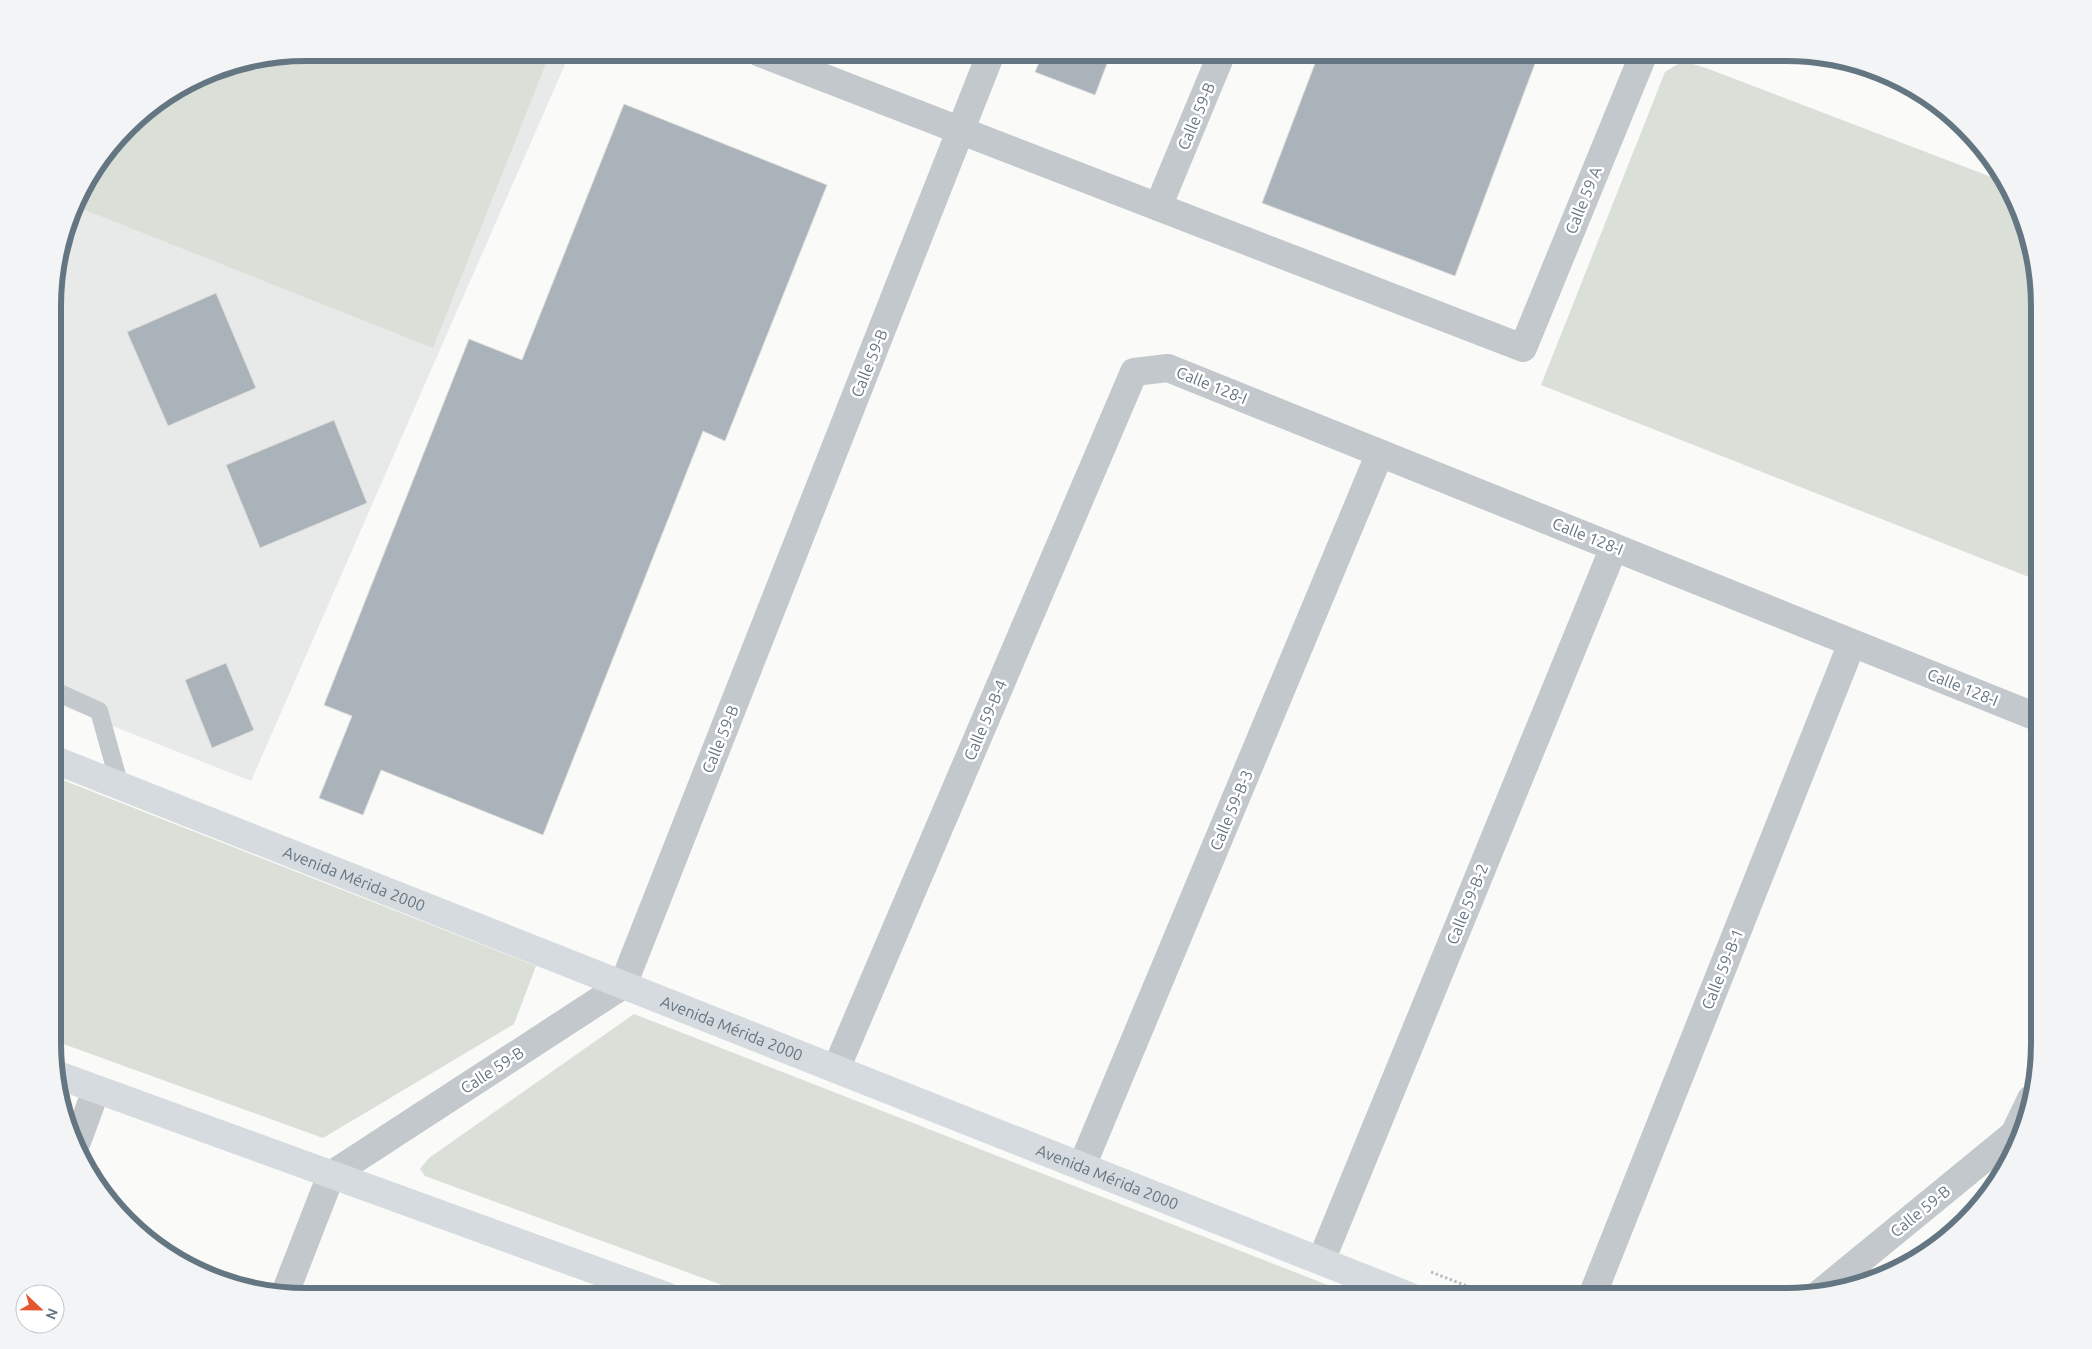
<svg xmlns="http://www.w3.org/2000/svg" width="2092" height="1349" viewBox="0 0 2092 1349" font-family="Ubuntu,sans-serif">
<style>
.built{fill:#e8e9e9}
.green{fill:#dadfd7}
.building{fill:#aab3b9;stroke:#dcdcda}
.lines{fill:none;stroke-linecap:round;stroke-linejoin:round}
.path{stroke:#bbbfc2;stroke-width:3;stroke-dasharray:2.5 2.5;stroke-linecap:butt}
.service{stroke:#c3c8cc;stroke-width:18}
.minor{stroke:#c3c8cc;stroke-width:28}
.secondary{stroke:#d6dbdf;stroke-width:28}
.labels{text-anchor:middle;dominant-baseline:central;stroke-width:5;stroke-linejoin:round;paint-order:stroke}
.street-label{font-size:16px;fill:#657683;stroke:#fff}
.rim{fill:none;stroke:#657683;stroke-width:6}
</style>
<rect width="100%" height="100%" fill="#fafaf8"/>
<path class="built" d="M307,53H570L251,781L55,703V274L79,194L139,116L210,72Z"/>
<path class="green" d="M307,53H550L433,348L75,206L79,194L139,116L210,72Z
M1683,61L1706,68L2007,183L2031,241L2039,290V581L1541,385L1665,72Z
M55,777L536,966L514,1024L323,1138L55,1041Z
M634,1014L1356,1296H752L425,1176L420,1169L429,1158Z"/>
<path class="building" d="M1043,53H1111L1095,95L1035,72Z
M1319,53H1539L1455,276L1262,203Z
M624,104L827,185L725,441L703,431L543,835L381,770L363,815L319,798L352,716L324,705L469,339L522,360Z
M216,293L256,388L168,426L127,332Z
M334,420L367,503L260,548L226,465Z
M226,663L254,730L212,748L185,680Z"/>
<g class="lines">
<path class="path" d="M1431,1272L1493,1296"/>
<path class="service" d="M55,691L99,711L120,786"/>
<path class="minor" d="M760,53L1523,348L1644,53
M1158,207L1222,53
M836,1069L1134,372L1168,368L2039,718
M2014,1134L2031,1099
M77,1142L96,1090
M1082,1166L1380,453
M1321,1261L1614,547
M285,1293L331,1175L623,985L991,53
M1820,1293L2014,1134L2023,1131
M1592,1296L1852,643"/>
<g class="secondary">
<path id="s1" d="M55,760L1409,1296"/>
<path d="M55,1074L666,1296"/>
</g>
</g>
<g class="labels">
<g class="street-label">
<text transform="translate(1196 116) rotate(-67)">Calle 59-B</text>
<text transform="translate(1583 200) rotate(-68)">Calle 59 A</text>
<text transform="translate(869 363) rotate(-68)">Calle 59-B</text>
<text transform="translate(1212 385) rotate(22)">Calle 128-I</text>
<text transform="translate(1588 536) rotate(22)">Calle 128-I</text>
<text transform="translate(1963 687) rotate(22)">Calle 128-I</text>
<text transform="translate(985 720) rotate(-67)">Calle 59-B-4</text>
<text transform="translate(720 739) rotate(-68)">Calle 59-B</text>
<text transform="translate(1231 810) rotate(-67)">Calle 59-B-3</text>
<text stroke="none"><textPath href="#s1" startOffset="322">Avenida Mérida 2000</textPath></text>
<text transform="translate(1467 904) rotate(-68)">Calle 59-B-2</text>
<text transform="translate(1722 969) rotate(-68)">Calle 59-B-1</text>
<text stroke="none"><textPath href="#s1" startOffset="728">Avenida Mérida 2000</textPath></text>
<text transform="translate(492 1070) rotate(-33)">Calle 59-B</text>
<text stroke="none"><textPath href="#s1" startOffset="1132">Avenida Mérida 2000</textPath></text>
<text transform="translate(1920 1211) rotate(-39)">Calle 59-B</text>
</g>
</g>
<path d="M0 0H2092V1349H0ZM306 61H1786A245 245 0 0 1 2031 306V1043A245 245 0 0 1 1786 1288H306A245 245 0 0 1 61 1043V306A245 245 0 0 1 306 61Z" fill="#f3f4f5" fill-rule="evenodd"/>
<path class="rim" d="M306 61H1786A245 245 0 0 1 2031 306V1043A245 245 0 0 1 1786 1288H306A245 245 0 0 1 61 1043V306A245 245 0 0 1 306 61Z"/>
<g transform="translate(40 1309) rotate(112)"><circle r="24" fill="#ffffff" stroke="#c1c8cd"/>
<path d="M0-4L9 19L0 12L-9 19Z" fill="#e4572e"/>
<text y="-8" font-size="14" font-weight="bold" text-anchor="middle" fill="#657683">N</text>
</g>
</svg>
